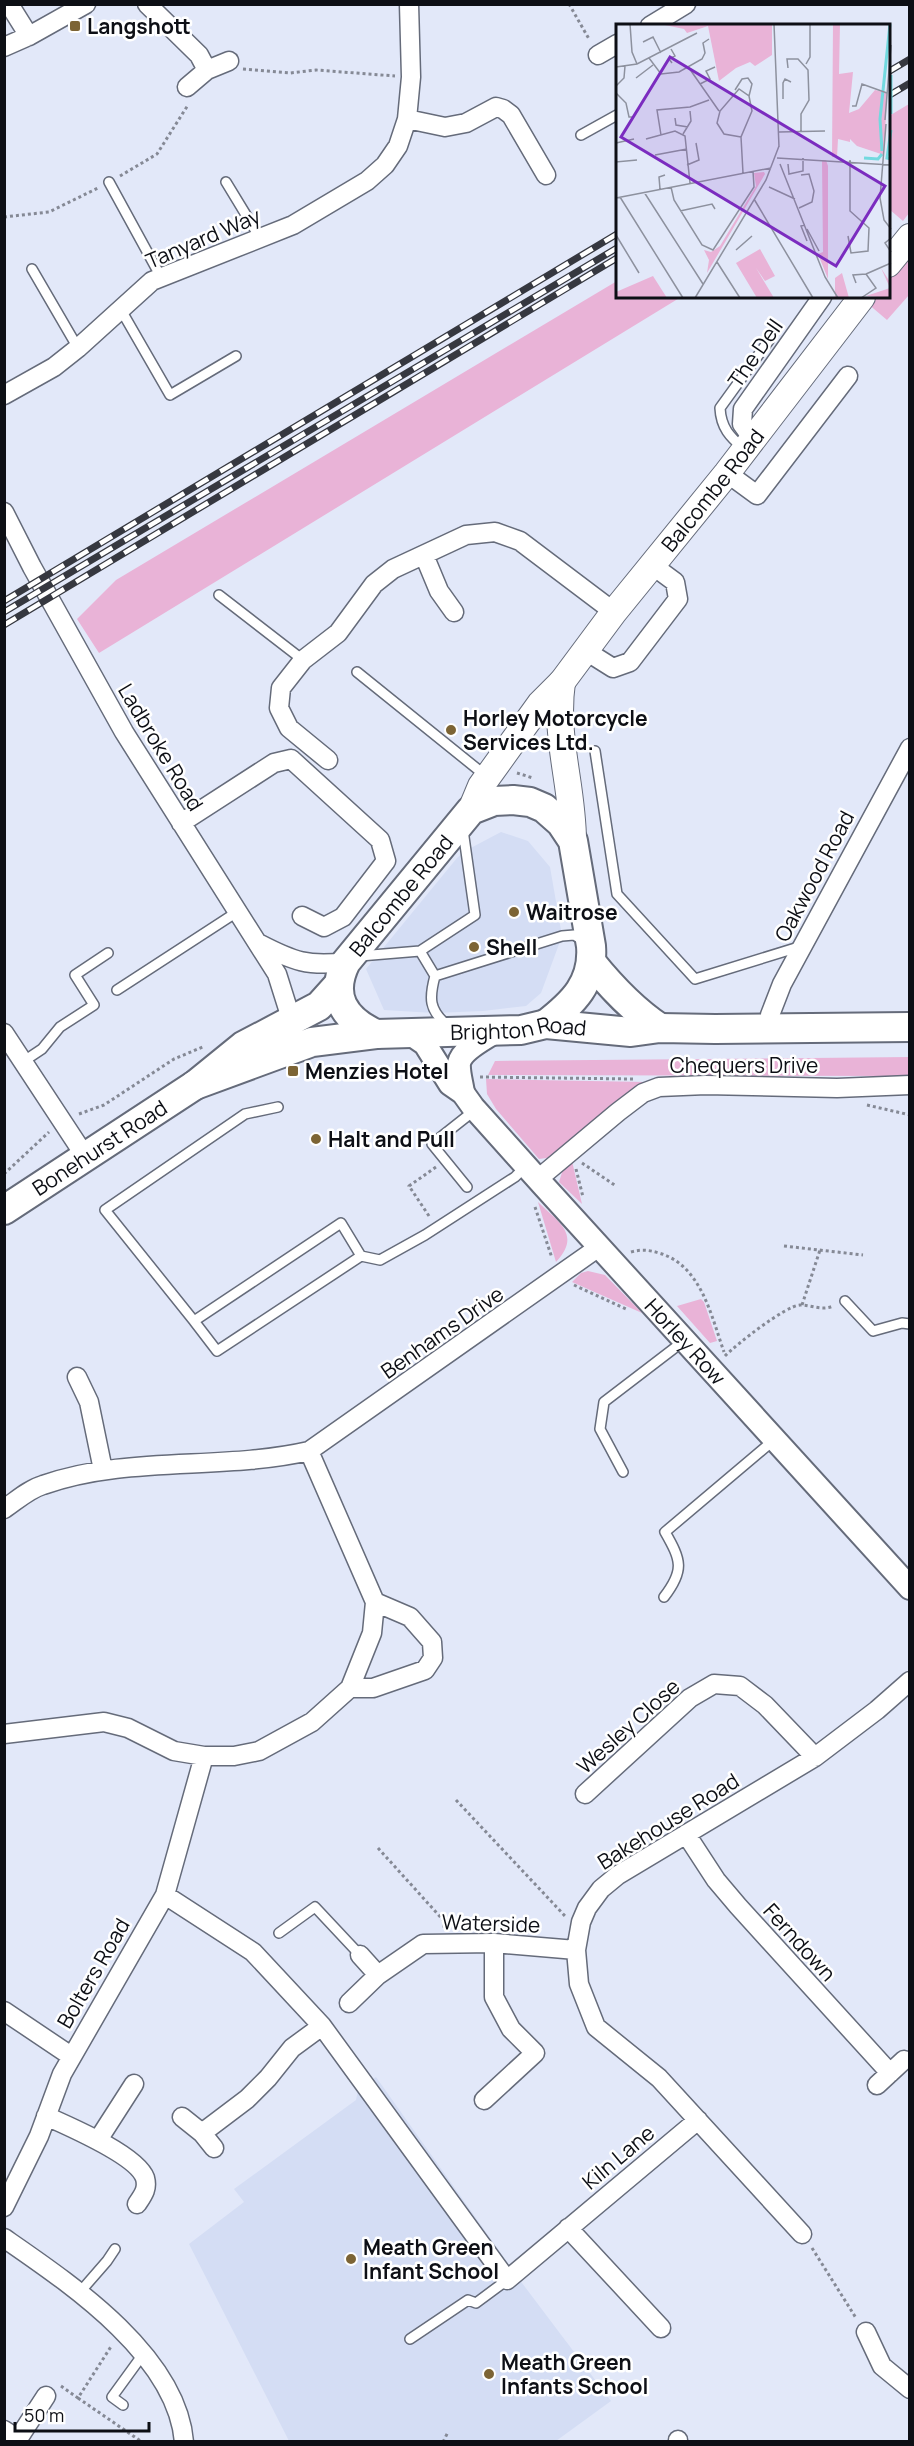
<svg xmlns="http://www.w3.org/2000/svg" width="914" height="2446" viewBox="0 0 914 2446" font-family="Manrope,sans-serif">
<style>
.built{fill:#d4ddf4}
.green{fill:#e9b3d7}
.lines{fill:none;stroke-linecap:round;stroke-linejoin:round}
.service-casing{stroke:#656b7a;stroke-width:12}
.minor-casing{stroke:#656b7a;stroke-width:21}
.tertiary-casing{stroke:#656b7a;stroke-width:26}
.secondary-casing{stroke:#656b7a;stroke-width:28}
.primary-casing{stroke:#656b7a;stroke-width:32}
.path{stroke:#858995;stroke-width:3;stroke-dasharray:3 3;stroke-linecap:butt}
.service{stroke:#fff;stroke-width:9}
.minor{stroke:#fff;stroke-width:18}
.tertiary{stroke:#fff;stroke-width:22}
.secondary{stroke:#fff;stroke-width:26}
.primary{stroke:#fff;stroke-width:28}
.rail-casing{stroke:#363840;stroke-width:7}
.rail{stroke:#fff;stroke-width:4.5;stroke-dasharray:14;stroke-linecap:butt}
.poi-dot{fill:#7c6435;stroke:#fff;stroke-width:2}
.labels{text-anchor:middle;dominant-baseline:central;stroke-width:5;stroke-linejoin:round;paint-order:stroke}
.poi-label{font-size:21px;font-weight:bold;fill:#0d0f15;stroke:#fff;text-anchor:start}
.street-label{font-size:21px;fill:#0d0f15;stroke:#fff}
.inset-river{fill:none;stroke:#72d9df;stroke-width:3}
.inset-road{fill:none;stroke:#8d919e;stroke-width:1.5}
.view{fill:#7b2cbf;fill-opacity:0.15;stroke:#7b2cbf;stroke-width:3}
.inset-edge{fill:none;stroke:#0d0f15;stroke-width:3}
</style>
<rect width="100%" height="100%" fill="#e2e8f9"/>
<path class="built" d="M501,832L528,841L550,867L562,936L541,993L526,1006L483,1011L434,1013L384,1010L366,969L457,858L465,851Z
M376,2077L522,2283L611,2401L556,2441H289L189,2244L244,2202L234,2189L356,2100L358,2090Z"/>
<path class="green" d="M909,104V213L903,221L889,209V116Z
M909,250V295L887,320L867,303L872,297H888L889,277Z
M617,281V297H681L99,653L77,619L116,580Z
M910,1057L909,1076L488,1075L495,1061Z
M486,1079L645,1082L554,1157L539,1159L496,1109L487,1094Z
M572,1161L582,1204L559,1182L564,1166Z
M538,1202C558,1222 582,1234 556,1262Z
M588,1271L605,1275L642,1313L572,1282L581,1273Z
M701,1299L704,1302L717,1341L710,1343L677,1306Z"/>
<g class="lines">
<g class="service-casing">
<path id="service" d="M581,135L617,115
M109,182L161,277
M226,182L260,238
M32,269L78,348
M121,310L170,395L236,356
M744,449C730,437 721,428 720,408L770,339
M219,595L303,660
M357,672L486,776
M595,751L617,894L695,979L802,946
M420,951L435,976C429,998 429,1010 447,1025
M360,956L420,951L475,915L463,830
M435,976L562,936L574,935L584,941
M117,990L237,912
M24,1061L42,1049L60,1027L94,1005L75,975L108,953
M467,1187L432,1144L475,1110
M361,1256L341,1223L194,1321L217,1351L361,1256L380,1260L425,1235L515,1177L526,1166
M845,1301L873,1331L902,1323L910,1324
M194,1321L105,1210L245,1114L278,1107
M623,1472L600,1429L604,1402L685,1340
M664,1597C685,1570 681,1560 665,1532L774,1440
M279,1933L315,1907L360,1955
M80,2292L107,2261L115,2249
M410,2339L468,2300L476,2303L507,2280
M123,2405L112,2397L144,2353"/>
</g>
<g class="minor-casing">
<path id="minor" d="M9,4L29,36
M147,4L199,55L207,70
M650,26L686,4
M4,47L29,36L86,4
M598,55L617,44
M187,87L207,70L229,61
M407,119L445,127L466,123L496,107L503,109L511,115L546,175
M4,395L54,367L78,348L152,281L293,225L367,181L385,165L398,146L407,119L411,77L409,4
M752,438L742,424L743,409L822,297
M727,473L757,495L848,376
M4,512L32,567L124,732L277,974L294,1028
M424,555L439,591L454,612
M586,651L613,668L630,662L678,599L675,582L652,565
M328,760L289,728L279,708L281,688L303,660L338,633L374,584L393,569L466,535L495,532L520,541L614,612
M181,823L274,763L291,759L380,840L386,861L343,917L324,927L302,916
M260,944C293,961 308,967 346,962
M770,1029V1015L782,984L910,748
M4,1033L85,1156
M538,1179L618,1112L643,1093L659,1087L706,1085L837,1088L910,1085
M77,1377L89,1402L103,1470
M4,1509C16,1501 29,1489 43,1485C128,1455 222,1471 309,1451L599,1247
M350,1688H373L425,1670L433,1658L432,1642L410,1617L375,1602
M4,1734L104,1722L128,1728L174,1751L204,1756H234L259,1751L312,1722L350,1688L372,1633L375,1602L309,1451
M585,1794L690,1698L714,1684L740,1686L765,1705L815,1757
M686,1834L716,1880L738,1906L890,2073
M165,1895L253,1952L322,2026L507,2280L698,2120
M360,1955L378,1975
M349,2003L378,1975L423,1944L494,1943L576,1950
M4,2011L71,2056
M877,2085L904,2060
M484,2100L535,2053L511,2029L494,1997V1943
M46,2116C68,2126 137,2155 145,2178C148,2189 143,2195 137,2204
M182,2117L202,2133L247,2099L268,2078L292,2048L322,2026
M202,2133L214,2148
M98,2140L134,2084
M4,2207L39,2136L62,2074L165,1895L204,1756
M568,2228L661,2328
M802,2234L659,2078L596,2027L579,1984L576,1950L581,1922L587,1908L601,1889L618,1875L815,1757L877,1710L910,1681
M4,2238C69,2283 177,2355 184,2442
M866,2332L882,2366L910,2389
M4,2430L18,2439L46,2396
M678,2440V2442"/>
</g>
<g class="tertiary-casing">
<g id="tertiary">
<path id="s1" d="M409,1033L425,1044L450,1084L463,1093L473,1107L543,1185L910,1588"/>
<path d="M463,1093C462,1084 458,1072 459,1063C462,1049 485,1039 496,1031"/>
</g>
</g>
<g class="secondary-casing">
<g id="secondary">
<path d="M888,264L910,237"/>
<path d="M562,682C554,738 573,786 573,841"/>
<path id="s2" d="M471,810L481,786L540,704L562,682L614,612L727,473L862,297"/>
</g>
</g>
<g class="primary-casing">
<g id="primary">
<path d="M592,963C613,989 633,1010 660,1028"/>
<path id="s3" d="M376,1034C344,1019 329,996 346,962L471,810L494,801L513,800L530,802L544,808L561,823L573,841L591,946C594,983 573,1003 546,1024"/>
<path id="s4" d="M195,1085L312,1042L376,1034L521,1030L546,1024L631,1032L660,1028L715,1029L910,1027"/>
<path id="s5" d="M4,1210L195,1085L243,1046L319,1006L337,986"/>
</g>
</g>
<path class="path" d="M569,4L589,39
M243,69L290,73L316,70L395,76
M120,176L157,154L188,105
M4,217L49,212L98,188
M517,773L533,778
M480,1077L633,1079
M867,1105L910,1115
M79,1114L104,1105L174,1059L205,1046
M582,1163L616,1186
M576,1169L583,1197
M4,1174L49,1132
M535,1207L552,1258
M429,1216L409,1186L436,1167
M784,1246L863,1255
M631,1252C641,1249 649,1250 659,1253C701,1265 711,1315 724,1352
M574,1285L628,1310
M802,1305L820,1250
M725,1356C737,1344 785,1306 800,1305C812,1305 822,1311 833,1306
M456,1800L565,1916
M378,1848L444,1921V1928
M812,2248L856,2318
M61,2386L78,2398L112,2345
M78,2398L142,2442
M443,2442L448,2432"/>
<use href="#service" class="service"/>
<use href="#minor" class="minor"/>
<use href="#tertiary" class="tertiary"/>
<use href="#secondary" class="secondary"/>
<use href="#primary" class="primary"/>
<g class="rail-casing">
<path id="rail" d="M888,72L910,59
M888,96L910,83
M4,601L617,234
M4,612L617,248
M4,625L617,258"/>
</g>
<use href="#rail" class="rail"/>
</g>
<g class="poi-dot">
<rect x="69" y="20" width="12" height="12" rx="3"/>
<circle cx="451" cy="730" r="6"/>
<circle cx="514" cy="912" r="6"/>
<circle cx="474" cy="947" r="6"/>
<rect x="287" y="1065" width="12" height="12" rx="3"/>
<circle cx="316" cy="1139" r="6"/>
<circle cx="351" cy="2259" r="6"/>
<circle cx="489" cy="2374" r="6"/>
</g>
<g class="labels">
<g class="poi-label">
<text x="87" y="26">Langshott</text>
<text x="463" y="718">Horley Motorcycle<tspan x="463" dy="24">Services Ltd.</tspan></text>
<text x="526" y="912">Waitrose</text>
<text x="486" y="947">Shell</text>
<text x="305" y="1071">Menzies Hotel</text>
<text x="328" y="1139">Halt and Pull</text>
<text x="363" y="2247">Meath Green<tspan x="363" dy="24">Infant School</tspan></text>
<text x="501" y="2362">Meath Green<tspan x="501" dy="24">Infants School</tspan></text>
</g>
<g class="street-label">
<text transform="translate(203 238) rotate(-23)">Tanyard Way</text>
<text transform="translate(755 353) rotate(-55)">The Dell</text>
<text stroke="none"><textPath href="#s2" startOffset="402">Balcombe Road</textPath></text>
<text transform="translate(161 747) rotate(59)">Ladbroke Road</text>
<text transform="translate(814 876) rotate(-62)">Oakwood Road</text>
<text stroke="none"><textPath href="#s3" startOffset="176">Balcombe Road</textPath></text>
<text stroke="none"><textPath href="#s4" startOffset="332">Brighton Road</textPath></text>
<text x="744" y="1065">Chequers Drive</text>
<text stroke="none"><textPath href="#s5" startOffset="114">Bonehurst Road</textPath></text>
<text transform="translate(442 1332) rotate(-35)">Benhams Drive</text>
<text stroke="none"><textPath href="#s1" startOffset="416">Horley Row</textPath></text>
<text transform="translate(628 1726) rotate(-42)">Wesley Close</text>
<text transform="translate(668 1821) rotate(-32)">Bakehouse Road</text>
<text transform="translate(491 1923) rotate(2)">Waterside</text>
<text transform="translate(800 1942) rotate(48)">Ferndown</text>
<text transform="translate(93 1973) rotate(-60)">Bolters Road</text>
<text transform="translate(618 2157) rotate(-40)">Kiln Lane</text>
</g>
</g>
<g transform="translate(616 24)">
<rect width="274" height="274" fill="#e2e8f9"/>
<path d="M44,0H156V31L139,42L134,38L120,44L103,57L92,2L71,9L68,5ZM217,0H224L223,50L237,48L233,89L243,85L259,66L271,69L268,131L241,122L234,115V118L222,115L221,133H216ZM206,136H210L212,142V255L202,230L207,228ZM148,148L149,150L91,249L93,236L88,226L95,228L104,222L140,162L138,149ZM144,225L159,252L149,257L140,244L158,274H141L120,239ZM265,244L274,258V274L250,272L274,264ZM226,249L233,274H219V254ZM37,252L51,274H0V268Z" fill="#e9b3d7"/>
<path class="inset-river" d="M275,51V90M275,106L271,134L275,135M266,127L264,95L274,0M248,134L262,135L266,130"/>
<path class="inset-road" d="M14,0L16,28L21,40M158,0L163,123M27,18L37,13L45,29M55,25L59,32L53,35L56,39M33,34L45,50L63,48L86,35L89,29L87,19L93,15M190,40L194,33V0M0,43L21,40L81,9M73,44L103,87M172,44L171,35H182L192,46L193,76L185,90V108M20,54L37,41M84,60L94,55L90,47L99,43M0,62L8,54L9,42M119,66L126,55L132,54L136,60L133,72M0,69L10,79L13,93H18M167,75V59L169,55L175,58M236,82H240L246,60L271,69M59,94L60,101L72,103M269,96L275,21M270,100L264,174L268,196L275,205M163,108L209,107M67,110L75,97L74,87M45,111L41,86L74,83L93,76M125,113L108,110L101,99L104,87L123,65L133,72L136,87L125,113L127,149M30,115L59,107L69,112L74,159M0,119V138L21,136M0,119L18,115M39,131L71,125M161,134L275,141M164,140L209,253L222,274M172,140L173,150L187,147V134M71,141L83,136L80,119M55,163L58,176L86,221L97,226L138,163L137,147M153,163L179,175M44,165L43,153L49,151M28,168L87,260M4,173L67,274M0,174L155,144M138,175L197,274M183,184L196,178L198,167L193,150L185,151M64,187L96,180L99,185M189,201L185,202L191,217M191,205L203,227M0,211L23,249M232,212L235,229L252,227L253,204L234,187V136M275,214L269,219L275,228M120,226L136,212M101,238L124,274M250,250L275,239M240,259L237,251L250,250M79,274L150,156L163,122M245,274L260,264L250,250"/>
<path class="view" d="M54,33L269,162L220,242L5,113Z"/>
<rect width="274" height="274" class="inset-edge"/>
</g>
<rect width="914" height="2446" fill="none" stroke="#0d0f15" stroke-width="12"/>
<path d="M15 2422v9h134v-9" fill="none" stroke="#0d0f15" stroke-width="3"/>
<text x="24" y="2422" font-size="18" fill="#0d0f15" stroke="#ffffff" stroke-width="4.5" paint-order="stroke">50 m</text>
</svg>
